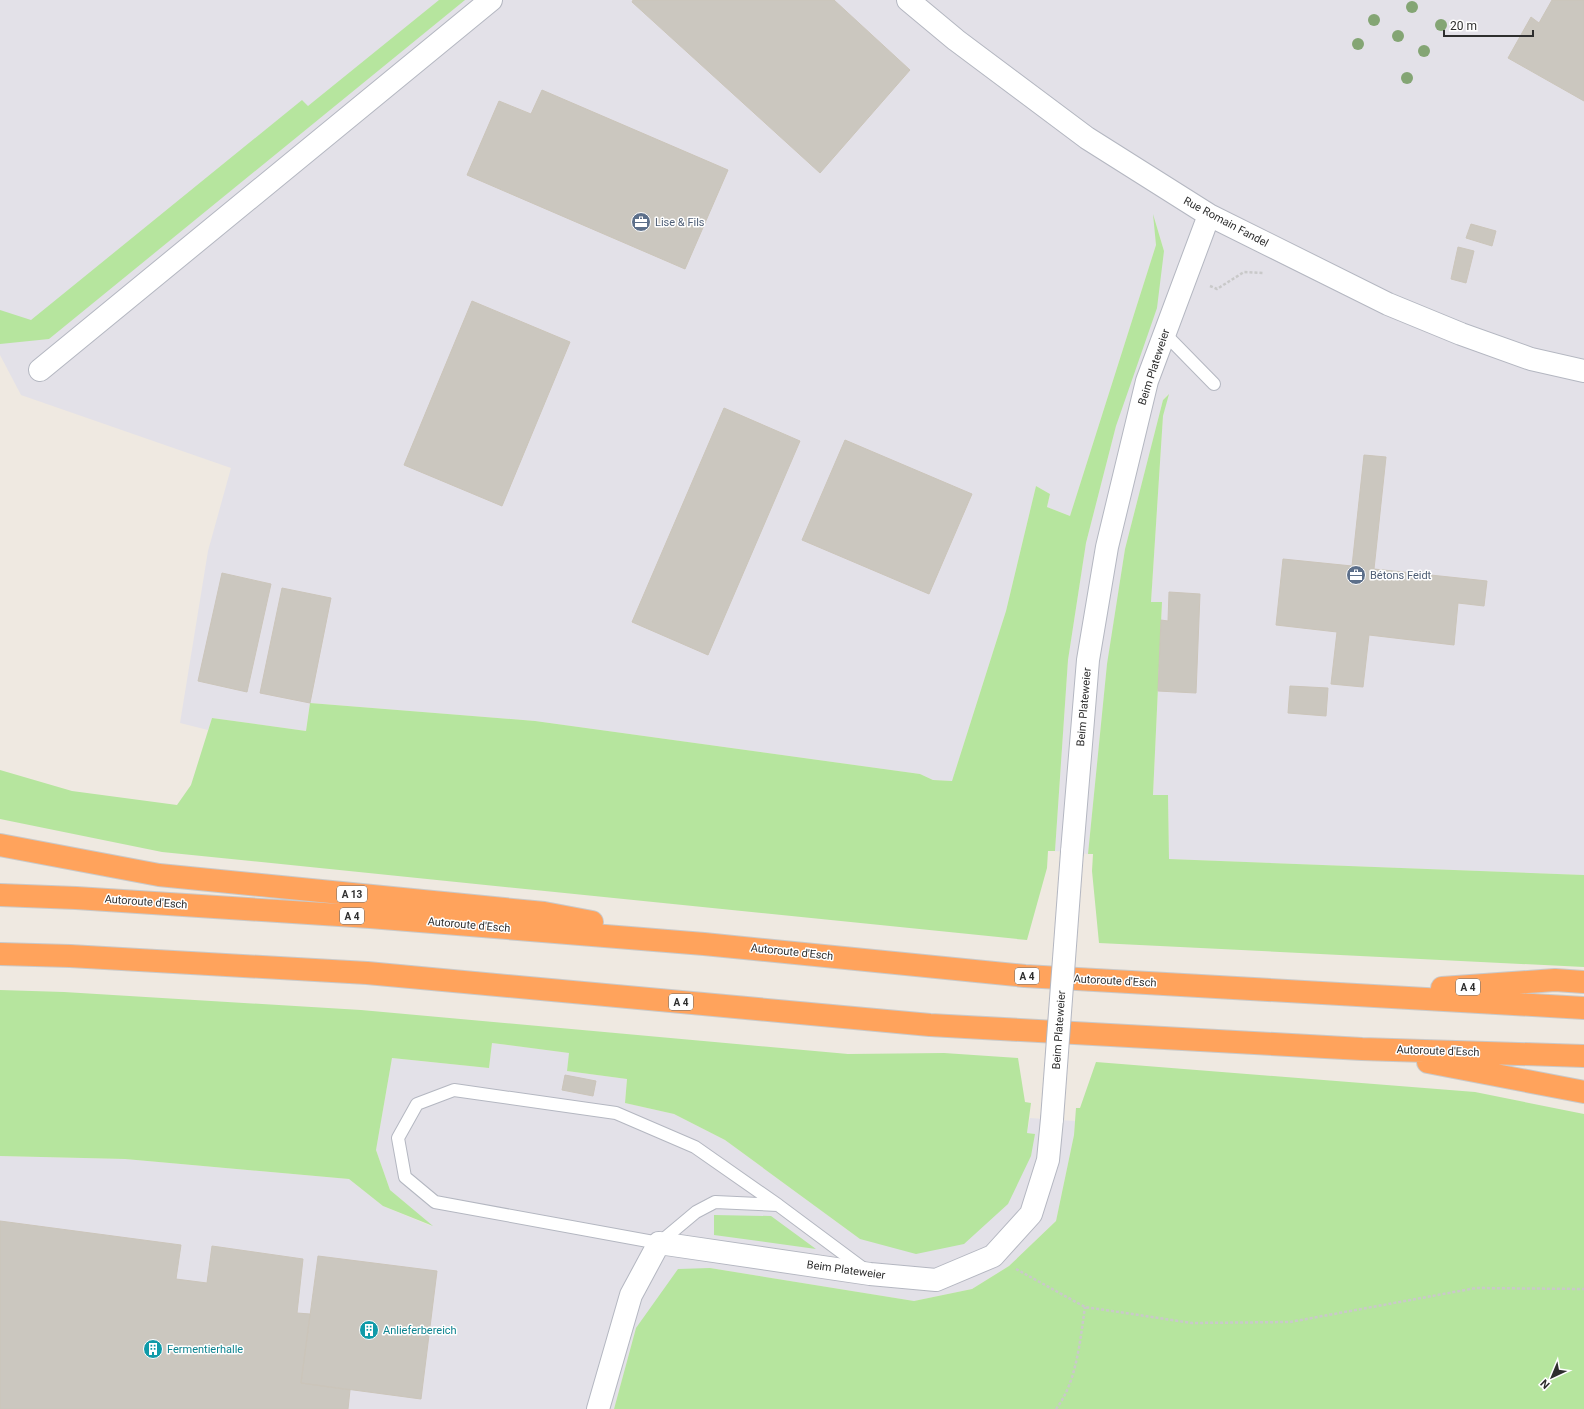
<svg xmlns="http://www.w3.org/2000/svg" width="1584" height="1409" viewBox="0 0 1584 1409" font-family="Roboto,sans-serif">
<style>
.industrial{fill:#e3e1e8}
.green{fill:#b6e59e}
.building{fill:#cbc7bf;stroke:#cbc5ba}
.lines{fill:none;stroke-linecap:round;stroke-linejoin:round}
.lane-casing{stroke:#b4b7c1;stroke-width:14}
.street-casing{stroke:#b4b7c1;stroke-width:24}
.highway-casing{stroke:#c9c9c9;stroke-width:24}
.path{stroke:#c9c9c9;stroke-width:2.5;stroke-dasharray:3 2;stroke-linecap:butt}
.lane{stroke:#fff;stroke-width:12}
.street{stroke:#fff;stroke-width:22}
.highway{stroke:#ffa35c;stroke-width:22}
.street-bridge-casing{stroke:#b4b7c1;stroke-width:24;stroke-linecap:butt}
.street-bridge{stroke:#fff;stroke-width:22}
.tree{fill:#84a574}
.labels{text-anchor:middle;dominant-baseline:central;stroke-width:3;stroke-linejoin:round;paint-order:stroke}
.shield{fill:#fff;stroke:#6d6d6d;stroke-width:1}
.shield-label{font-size:10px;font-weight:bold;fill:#2e2e2e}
.service-label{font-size:11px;fill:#4e5e75;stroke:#fff;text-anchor:start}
.street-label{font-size:11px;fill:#2e2e2e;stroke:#fff}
.culture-label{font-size:11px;fill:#0d838f;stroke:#fff;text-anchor:start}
</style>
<rect width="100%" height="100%" fill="#efe9e1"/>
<path class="industrial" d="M0,0H1584V875L1169,859L1168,795H1153L1162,603L1151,602L1163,416L1168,394L1163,400L1125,549L1107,665L1088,854L1055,851L1068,660L1086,543L1116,426L1164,251L1154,217L1156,245L1070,516L1047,507L1050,494L1036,486L1006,611L952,781L933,780L920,774L535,721L310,703L306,731L212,718L208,730L180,723L208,551L231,468L21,395L0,355Z
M492,1043L570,1053L567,1071L627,1079L625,1103L674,1114L725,1140L860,1239L1034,1134L1027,1133L1030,1118L1075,1121L1074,1135L1056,1221L1009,1266L972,1289L914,1301L710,1268L636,1328L614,1409H0V1156L125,1159L349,1179L383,1206L431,1226L390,1190L376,1150L392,1058L489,1068Z"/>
<path class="green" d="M439,0H465L49,339L0,344V310L31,320L302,100L308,106Z
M1153,214L1164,251L1157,308L1116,426L1086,543L1068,660L1055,851H1048L1047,868L1027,940L162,852L0,819V770L72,791L177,805L191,785L212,718L306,731L310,703L535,721L920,774L933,780L952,781L1006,611L1036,486L1050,494L1047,507L1070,516L1156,245Z
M1169,394L1163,416L1151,602H1162L1153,795H1168L1169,859L1584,875V967L1099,943L1092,871L1093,854H1088L1107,664L1125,549L1163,400Z
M0,990L64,992L361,1010L848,1054L944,1053L1018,1058L1025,1102L1031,1103L1027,1133L1035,1134L1031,1156L1008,1204L964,1244L916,1254L860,1239L725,1140L674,1114L625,1103L627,1079L567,1071L569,1053L492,1043L489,1068L392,1058L376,1150L390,1190L433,1226L383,1206L349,1179L125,1159L0,1156Z
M1096,1062L1475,1092L1584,1114V1409H614L636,1328L678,1269L710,1268L914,1301L972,1289L1009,1266L1056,1221L1074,1135L1076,1108H1080Z
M714,1215L771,1216L816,1249L714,1235Z"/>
<path class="building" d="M633,0H834L910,70L820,173L632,2Z
M1552,0H1584V101L1508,58L1531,17L1539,23Z
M542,90L728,170L685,269L467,175L499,101L531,114Z
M1471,224L1496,231L1492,246L1466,238Z
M1458,247L1474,251L1466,283L1451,279Z
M472,301L570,342L502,506L404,465Z
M724,408L800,441L708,655L632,622Z
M845,440L972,494L929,594L802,540Z
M1364,455L1386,457L1374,569L1487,581L1484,606L1458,603L1454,645L1369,635L1363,687L1331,684L1337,632L1276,625L1283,559L1352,566Z
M222,573L271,584L247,692L198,681Z
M282,588L331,598L310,703L260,693Z
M1169,592L1200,594L1196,693L1158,691L1161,620L1168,621Z
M1290,686L1328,688L1326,716L1288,713Z
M565,1075L596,1081L593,1096L562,1090Z
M0,1221L181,1245L176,1279L207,1283L212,1246L303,1259L297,1313L310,1314L301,1383L350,1390L348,1409H0Z
M318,1256L437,1271L421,1399L301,1383Z"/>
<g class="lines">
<g class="lane-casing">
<path id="lane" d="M1165,334L1214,384
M454,1090L616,1113L695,1147L778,1205L715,1202L696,1212L659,1243L435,1202L405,1177L398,1138L417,1104Z
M778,1205L864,1269"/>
</g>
<g class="street-casing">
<path id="street" d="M908,0L956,40L1087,138L1209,215L1388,304L1461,334L1531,359L1584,371
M40,370L491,0
M1072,852L1088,660L1107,547L1147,381L1209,215
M598,1409L631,1295L659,1243L870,1274L936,1280L993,1256L1031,1214L1048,1160L1052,1119"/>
</g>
<g class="highway-casing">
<path id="highway" d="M0,845L159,875L544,913L592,922
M0,895L76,898L370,917L704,944L1025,976L1584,1008
M0,954L70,956L367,973L930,1025L1362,1049L1584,1056
M1442,988L1555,980L1584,982
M1428,1062L1584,1092"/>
</g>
<path class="path" d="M1210,286L1217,289L1244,272L1263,273
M1016,1269L1085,1307L1192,1323L1290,1322L1476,1288L1584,1289
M1056,1409C1077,1382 1080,1340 1085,1307"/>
<use href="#lane" class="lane"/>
<use href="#street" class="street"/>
<use href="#highway" class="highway"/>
<g class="street-bridge-casing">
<path id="street-bridge" d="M1052,1119L1072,852"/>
</g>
<use href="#street-bridge" class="street-bridge"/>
</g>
<g class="tree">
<circle cx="1412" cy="7" r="6"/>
<circle cx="1374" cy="20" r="6"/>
<circle cx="1441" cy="25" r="6"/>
<circle cx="1398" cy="36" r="6"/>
<circle cx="1358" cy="44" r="6"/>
<circle cx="1424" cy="51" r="6"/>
<circle cx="1407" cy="78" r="6"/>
</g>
<defs>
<g id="office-disc" transform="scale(1)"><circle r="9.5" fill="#5c6f8a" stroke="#fff"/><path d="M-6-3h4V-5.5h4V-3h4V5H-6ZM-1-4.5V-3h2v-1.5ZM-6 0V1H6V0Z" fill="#fff"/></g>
<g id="building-disc" transform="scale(1)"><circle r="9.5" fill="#0f9aa8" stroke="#fff"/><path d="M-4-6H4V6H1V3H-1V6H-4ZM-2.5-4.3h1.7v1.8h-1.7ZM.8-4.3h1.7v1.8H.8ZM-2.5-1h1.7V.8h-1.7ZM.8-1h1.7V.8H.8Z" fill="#fff"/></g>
</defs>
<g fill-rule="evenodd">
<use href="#office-disc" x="641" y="222"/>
<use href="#office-disc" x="1356" y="575"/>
<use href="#building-disc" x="369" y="1330"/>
<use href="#building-disc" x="153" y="1349"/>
</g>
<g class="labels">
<g class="shield">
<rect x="337" y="886" width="30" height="16" rx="3"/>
<rect x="340" y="908" width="24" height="16" rx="3"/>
<rect x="1015" y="968" width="24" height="16" rx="3"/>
<rect x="1456" y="979" width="24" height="16" rx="3"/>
<rect x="669" y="994" width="24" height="16" rx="3"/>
</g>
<g class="shield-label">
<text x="352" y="894">A 13</text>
<text x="352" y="916">A 4</text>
<text x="1027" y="976">A 4</text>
<text x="1468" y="987">A 4</text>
<text x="681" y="1002">A 4</text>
</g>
<g class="service-label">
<text x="655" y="222">Lise &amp; Fils</text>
<text x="1370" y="575">Bétons Feidt</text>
</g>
<g class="street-label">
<text transform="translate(1226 222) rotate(28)">Rue Romain Fandel</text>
<text transform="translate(1154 367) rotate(-72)">Beim Plateweier</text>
<text transform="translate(1084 707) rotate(-85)">Beim Plateweier</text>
<text transform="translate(146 902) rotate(4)">Autoroute d'Esch</text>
<text transform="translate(469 925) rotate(5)">Autoroute d'Esch</text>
<text transform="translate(792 952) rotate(6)">Autoroute d'Esch</text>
<text transform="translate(1115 981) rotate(3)">Autoroute d'Esch</text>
<text transform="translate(1059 1030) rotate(-86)">Beim Plateweier</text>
<text transform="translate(1438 1051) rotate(2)">Autoroute d'Esch</text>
<text transform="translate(846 1270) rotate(8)">Beim Plateweier</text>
</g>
<g class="culture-label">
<text x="383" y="1330">Anlieferbereich</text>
<text x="167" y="1349">Fermentierhalle</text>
</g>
</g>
<g transform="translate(1552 1377) rotate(224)" stroke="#ffffff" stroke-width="3" paint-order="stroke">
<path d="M0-3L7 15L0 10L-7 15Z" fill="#2e2e2e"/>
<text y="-6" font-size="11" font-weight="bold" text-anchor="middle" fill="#2e2e2e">N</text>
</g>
<path d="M1444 30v6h89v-6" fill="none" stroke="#2e2e2e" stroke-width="2"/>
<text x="1450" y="30" font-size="12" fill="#2e2e2e" stroke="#ffffff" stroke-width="3" paint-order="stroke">20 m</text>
</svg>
